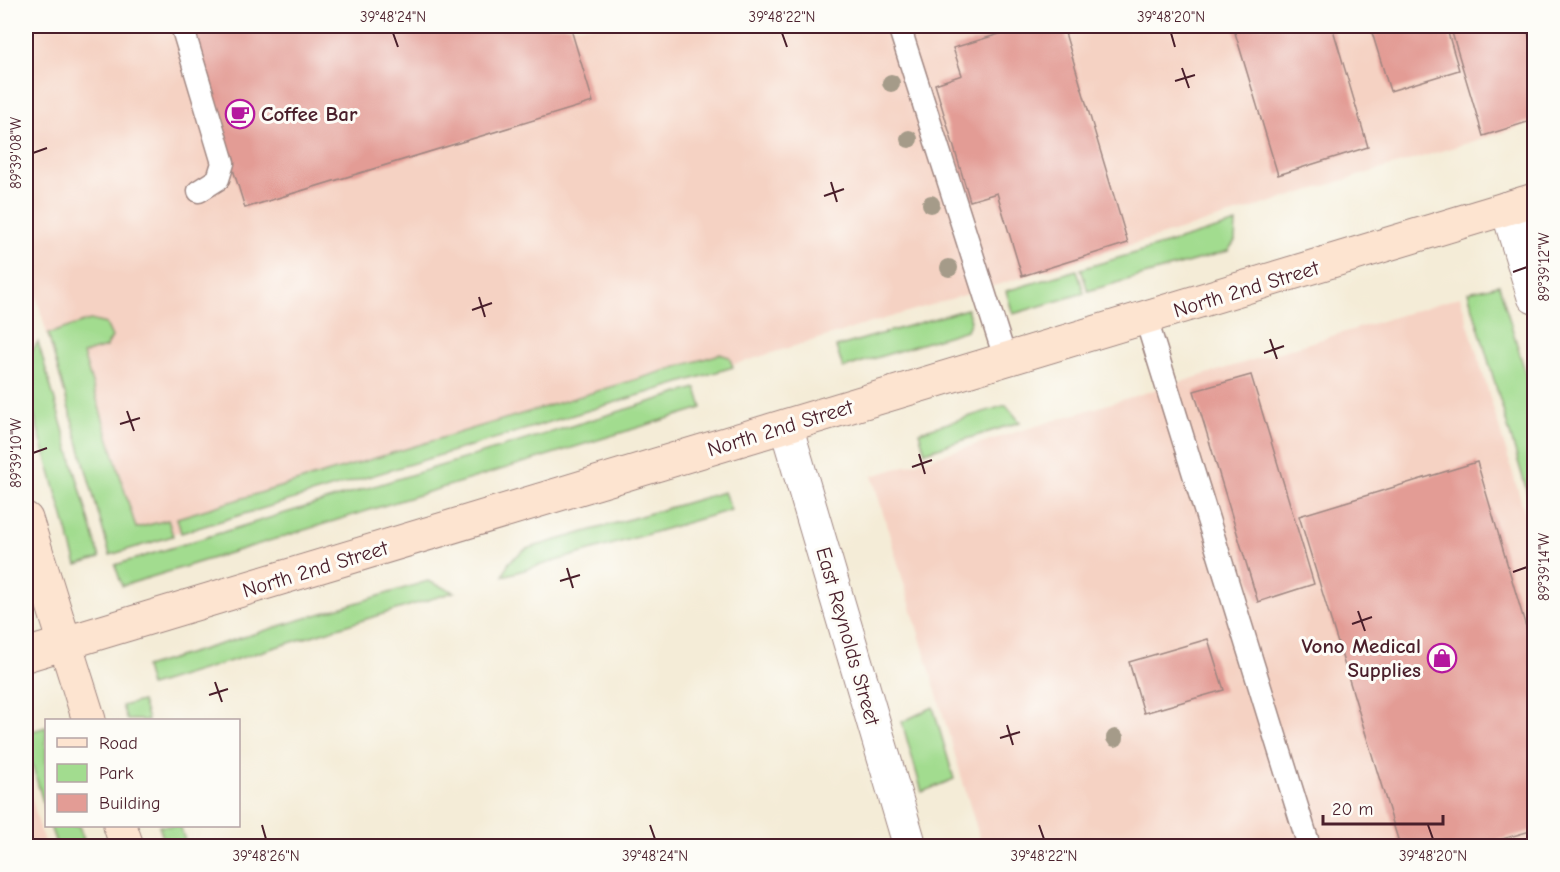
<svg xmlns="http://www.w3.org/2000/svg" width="1560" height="872" viewBox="0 0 1560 872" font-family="'Comic Neue',sans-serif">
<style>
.built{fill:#f5d2c3}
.green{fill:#a2dc8f;stroke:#767e5d;stroke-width:1.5}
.building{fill:#e39c95}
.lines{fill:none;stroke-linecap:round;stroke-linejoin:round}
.lane-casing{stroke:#9f8681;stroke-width:25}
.street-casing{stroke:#9f8681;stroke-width:35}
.secondary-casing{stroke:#9f8681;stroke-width:35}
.lane{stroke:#fff;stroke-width:22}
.street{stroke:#fff;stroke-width:33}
.secondary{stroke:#fde4d0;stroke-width:33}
.tree{fill:#a59b89}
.ticks{fill:none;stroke:#4a1f2b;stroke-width:2}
.labels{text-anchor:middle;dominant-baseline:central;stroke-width:6;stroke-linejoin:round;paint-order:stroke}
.poi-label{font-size:21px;font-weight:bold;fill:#4a1f2b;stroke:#fdfcf7;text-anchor:start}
.street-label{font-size:21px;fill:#4a1f2b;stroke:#fdfcf7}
.neatline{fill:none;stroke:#4a1f2b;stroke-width:2}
.ticks-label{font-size:15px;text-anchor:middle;fill:#4a1f2b}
</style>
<rect width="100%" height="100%" fill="#fdfcf7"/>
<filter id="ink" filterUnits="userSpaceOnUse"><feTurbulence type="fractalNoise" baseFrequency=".0167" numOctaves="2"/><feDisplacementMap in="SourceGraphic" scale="12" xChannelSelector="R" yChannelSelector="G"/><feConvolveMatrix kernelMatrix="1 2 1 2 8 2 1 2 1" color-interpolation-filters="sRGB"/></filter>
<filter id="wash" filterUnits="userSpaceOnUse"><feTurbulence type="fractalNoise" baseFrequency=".008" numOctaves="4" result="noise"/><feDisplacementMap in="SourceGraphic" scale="24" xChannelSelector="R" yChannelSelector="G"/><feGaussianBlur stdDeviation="1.35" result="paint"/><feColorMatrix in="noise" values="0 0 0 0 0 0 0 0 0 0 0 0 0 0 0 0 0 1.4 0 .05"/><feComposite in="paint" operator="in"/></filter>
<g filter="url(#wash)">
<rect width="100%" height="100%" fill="#f4ecd7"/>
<path class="built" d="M26,26H1534V123L109,553L26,260Z
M1460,297L1534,544V846H982L872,476Z
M26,778L45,846H26Z"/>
<path class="green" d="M1236,223L1235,241L1228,251L1088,291L1081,269Z
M1077,270L1084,293L1013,314L1006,291Z
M1499,285L1534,401V515L1468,292Z
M967,309L971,321L967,330L843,368L836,347Z
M90,320L106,324L112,337L106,347L83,354L136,528L168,520L173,536L110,555L48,334Z
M38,342L100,558L77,565L26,388L27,358Z
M720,354L729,357L733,367L181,533L177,518Z
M696,388L702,408L122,586L115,565Z
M1006,405L1020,422L925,452L919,432Z
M724,492L731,510L503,576L509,562L526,549Z
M428,581L454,592L150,686L145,667Z
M142,701L148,720H127L122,706Z
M933,707L954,779L922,792L902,722Z
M46,727V812L26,743V733Z
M50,826H79L86,846H57Z
M159,826H180L187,846H166Z"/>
<g id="blocks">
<path class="building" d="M189,26H570L593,102L245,208Z
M1026,26H1063L1128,243L1022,276L997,193L970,201L935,84L962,75L953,48Z
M1233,26H1332L1368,147L1278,175Z
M1370,26H1446L1459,70L1390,91Z
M1450,26H1526L1534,55V120L1483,136Z
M1251,375L1314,584L1258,602L1194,391Z
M1477,462L1534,654V830L1478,846H1400L1299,516Z
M1208,639L1224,690L1144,713L1129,662Z"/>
</g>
</g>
<g filter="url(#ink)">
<use href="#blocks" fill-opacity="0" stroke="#9f8681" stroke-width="1.5"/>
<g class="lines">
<g class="lane-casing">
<path id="lane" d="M182,26L223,163L218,179L199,191
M899,26L1006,361
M1146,319L1309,846"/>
</g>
<g class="street-casing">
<path id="street" d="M1507,208L1534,297
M786,426L910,846"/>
</g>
<g class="secondary-casing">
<path id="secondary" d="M26,519L89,720
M26,655L1534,200
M120,826L127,846"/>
</g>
<use href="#lane" class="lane"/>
<use href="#street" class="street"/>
<use href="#secondary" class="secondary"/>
</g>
<g class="tree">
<circle cx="891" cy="83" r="9"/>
<circle cx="909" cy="139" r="9"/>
<circle cx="931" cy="204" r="9"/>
<circle cx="949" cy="268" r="9"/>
<circle cx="1115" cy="738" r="9"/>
</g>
</g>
<path class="ticks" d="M393,33L398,47M782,33L787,47M1171,33L1175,47M1182,68L1189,88M1175,81L1195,75M33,153L47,148M831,182L837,202M824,196L844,189M1513,272L1527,267M479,297L485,317M472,310L492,303M1270,339L1277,359M1264,353L1284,346M127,411L134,431M120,424L140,418M33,453L47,448M919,454L925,474M912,467L932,460M567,568L573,588M1513,572L1527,567M560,581L580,575M1358,611L1365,631M1352,624L1372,617M215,682L222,702M209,695L228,689M1007,725L1013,745M1000,738L1020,732M262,825L266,839M650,825L655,839M1039,825L1044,839M1428,825L1433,839"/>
<defs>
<g id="cafe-ring" transform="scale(1.5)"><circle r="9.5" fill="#fdfcf7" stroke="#b5179e" stroke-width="1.5"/><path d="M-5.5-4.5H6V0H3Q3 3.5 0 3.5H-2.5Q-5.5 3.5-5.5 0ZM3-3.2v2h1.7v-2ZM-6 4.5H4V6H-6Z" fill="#b5179e"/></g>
<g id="shop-ring" transform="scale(1.5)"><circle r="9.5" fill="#fdfcf7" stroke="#b5179e" stroke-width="1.5"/><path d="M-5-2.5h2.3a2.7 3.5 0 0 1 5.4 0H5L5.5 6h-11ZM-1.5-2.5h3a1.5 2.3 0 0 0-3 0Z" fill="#b5179e"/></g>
</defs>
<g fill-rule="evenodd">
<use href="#cafe-ring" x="240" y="114"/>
<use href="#shop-ring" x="1442" y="658"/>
</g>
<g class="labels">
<g class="poi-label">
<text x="261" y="114">Coffee Bar</text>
<text x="1421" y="646" text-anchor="end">Vono Medical<tspan x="1421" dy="24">Supplies</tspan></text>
</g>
<g class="street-label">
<text transform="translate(1246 289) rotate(-17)">North 2nd Street</text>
<text transform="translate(780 428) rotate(-17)">North 2nd Street</text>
<text transform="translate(315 569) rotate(-17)">North 2nd Street</text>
<text transform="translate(848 636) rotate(74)">East Reynolds Street</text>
</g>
</g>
<rect width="1560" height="872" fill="none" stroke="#fdfcf7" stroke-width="66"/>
<rect x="45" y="719" width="195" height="108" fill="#fdfcf7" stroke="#b5a4a5" stroke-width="1.5"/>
<rect x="57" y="738" width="30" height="9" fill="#fde4d0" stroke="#b5a4a5" stroke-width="1.5"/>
<text x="99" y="749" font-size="18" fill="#4a1f2b">Road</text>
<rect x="57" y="764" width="30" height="18" fill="#a2dc8f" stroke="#b5a4a5" stroke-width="1.5"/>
<text x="99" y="779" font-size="18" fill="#4a1f2b">Park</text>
<rect x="57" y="794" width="30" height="18" fill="#e39c95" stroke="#b5a4a5" stroke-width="1.5"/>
<text x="99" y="809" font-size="18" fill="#4a1f2b">Building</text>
<path d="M1323 815v9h120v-9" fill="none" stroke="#4a1f2b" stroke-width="3"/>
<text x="1332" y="815" font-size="18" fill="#4a1f2b" stroke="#fdfcf7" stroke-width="4.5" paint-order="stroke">20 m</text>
<rect x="33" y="33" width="1494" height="806" class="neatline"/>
<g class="ticks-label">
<text x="393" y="22">39°48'24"N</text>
<text x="782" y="22">39°48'22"N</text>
<text x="1171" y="22">39°48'20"N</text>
<text transform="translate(16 153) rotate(-90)" y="5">89°39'08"W</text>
<text transform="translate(1544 267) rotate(-90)" y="5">89°39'12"W</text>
<text transform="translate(16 453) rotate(-90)" y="5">89°39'10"W</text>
<text transform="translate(1544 567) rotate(-90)" y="5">89°39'14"W</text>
<text x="266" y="861">39°48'26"N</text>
<text x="655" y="861">39°48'24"N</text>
<text x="1044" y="861">39°48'22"N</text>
<text x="1433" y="861">39°48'20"N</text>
</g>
</svg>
